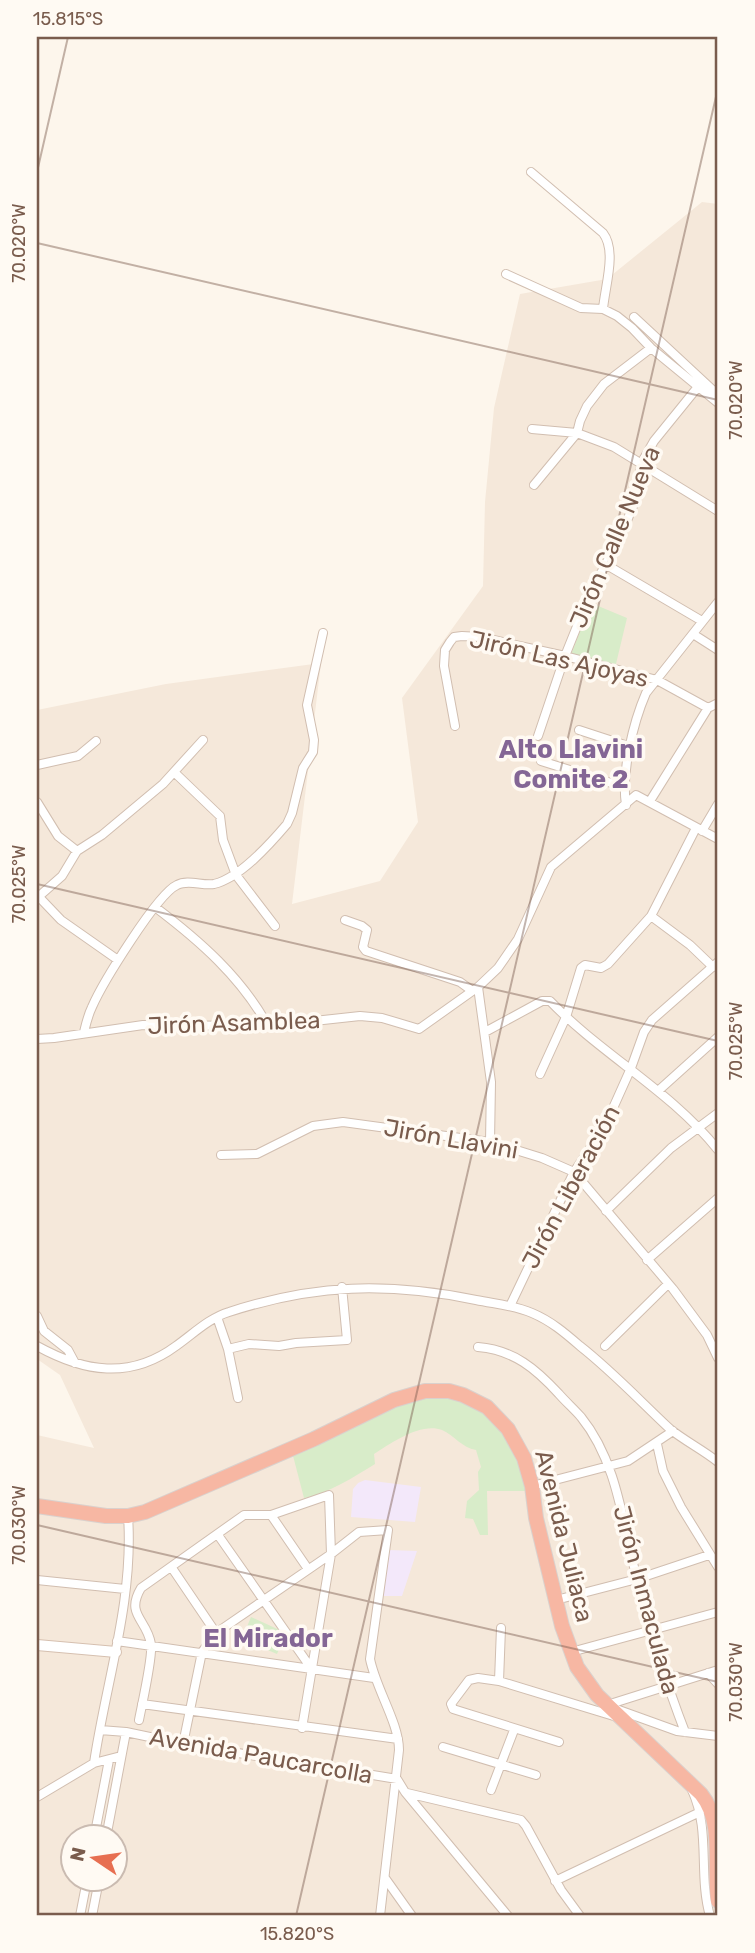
<svg xmlns="http://www.w3.org/2000/svg" width="755" height="1953" viewBox="0 0 755 1953" font-family="Rubik,sans-serif">
<style>
.residential{fill:#f5e8da;fill-rule:evenodd}
.education{fill:#f3e8fa}
.green{fill:#d8ecc9}
.lines{fill:none;stroke-linecap:round;stroke-linejoin:round}
.street-casing{stroke:#d1beb0;stroke-width:10}
.secondary-casing{stroke:#d6c0b0;stroke-width:12}
.highway-casing{stroke:#dad1cd;stroke-width:16}
.street{stroke:#fff;stroke-width:8}
.secondary{stroke:#fff;stroke-width:10}
.highway{stroke:#f7b7a3;stroke-width:14}
.ticks{fill:none;stroke:#7a5c4d;stroke-width:2;stroke-opacity:0.45}
.labels{text-anchor:middle;dominant-baseline:central;stroke-width:7;stroke-linejoin:round;paint-order:stroke}
.street-label{font-size:24px;fill:#7a5c4d;stroke:#fffaf3}
.neighbourhood-label{font-size:26px;font-weight:bold;fill:#846695;stroke:#fffaf3}
.neatline{fill:none;stroke:#7a5c4d;stroke-width:2.5}
.ticks-label{font-size:18px;text-anchor:middle;fill:#7a5c4d}
</style>
<rect width="100%" height="100%" fill="#fdf6ec"/>
<path class="residential" d="M702,202L718,204V1916H37V1435L94,1448L60,1375L37,1359V710L166,684L321,663L292,904L380,881L418,822L402,698L483,586L485,502L494,408L520,294L607,279ZM74,1838H116V1880H74Z"/>
<path class="education" d="M365,1480L421,1487L415,1522L351,1517L353,1489L358,1483Z
M389,1550L417,1551L402,1596H383Z"/>
<path class="green" d="M591,603L627,618L615,668L570,657Z
M420,1395L455,1398L473,1405L509,1435L531,1491H487L488,1535H480L473,1519L465,1518L467,1501L479,1490L478,1472L481,1467L476,1450C462,1448 454,1435 442,1430C421,1422 391,1443 374,1454L375,1464C354,1477 329,1493 304,1498L291,1448Z
M251,1617L286,1633L277,1654L242,1639Z"/>
<g class="lines">
<g class="street-casing">
<path id="street" d="M531,172L603,233C617,251 605,286 603,309
M506,274L581,308L603,309L617,316L632,328L651,348L718,403
M634,317L718,395
M532,429L577,433L614,447L718,511
M534,485L577,433L580,421L587,406L604,384L651,348
M605,564L702,621
M693,634L718,650
M455,726L444,666L445,650L450,642L454,637L462,636L480,637L565,656L657,680L708,708
M579,730L631,747
M538,736L565,656L590,594L622,533L633,506L642,462L654,441L697,388
M541,761L624,787
M37,765L78,756L96,741
M174,772L220,816L223,840L236,875L275,926
M650,801L708,708L718,703
M37,802L58,836L77,851
M626,805C621,773 633,723 646,693L718,602
M702,831L718,804
M39,897L61,920L118,960
M37,898L62,876L77,851L102,835L163,784L203,740
M155,907C200,941 241,977 268,1026
M651,916L690,945L713,967
M345,920L362,926L367,930L363,947L366,951L460,982L471,990
M478,987L491,1082L490,1142
M84,1032C86,1024 88,1015 92,1007C102,984 157,894 177,885C188,879 202,886 214,884C240,878 270,844 287,824L292,813L303,768L313,752L314,740L307,705L323,633
M485,1032L542,1001H550C602,1055 671,1091 718,1150
M37,1039L54,1038L143,1025L268,1026L360,1016L382,1018L419,1029L478,987L498,968L518,939L551,867L636,795L718,839
M540,1074L566,1017L581,968L585,965L601,968L608,964L651,916L696,828
M658,1091L718,1037
M221,1155L257,1154L313,1126L343,1122L490,1142L542,1158L574,1172L673,1289L707,1335L718,1358
M606,1211L671,1148L718,1113
M647,1260L718,1198
M510,1306L574,1172L605,1126L631,1068L644,1032L652,1020L718,962
M37,1316L44,1331L68,1350L75,1363
M217,1317L228,1349L238,1398
M37,1346C84,1372 130,1380 176,1346C193,1334 209,1318 229,1312C315,1284 387,1282 476,1300C495,1304 514,1305 532,1313C551,1321 565,1333 580,1346C612,1371 640,1401 670,1429C685,1441 703,1450 718,1462
M605,1346L668,1284
M478,1347C514,1350 536,1369 559,1394C566,1402 574,1409 581,1417C619,1464 623,1528 638,1583C651,1634 666,1683 685,1732
M228,1349L249,1344L279,1346L296,1343L347,1340L342,1287
M657,1444L663,1471L681,1507L718,1567
M532,1486L628,1461L673,1431
M271,1515L308,1569
M218,1535L311,1668
M172,1568L216,1633
M37,1580L125,1589
M556,1600L637,1579L709,1555
M117,1641L374,1678
M571,1652L718,1612
M708,1673L718,1684
M499,1681L501,1628
M142,1704L398,1739
M607,1705L718,1670
M616,1709L677,1731L718,1736
M139,1720C142,1704 153,1657 151,1644C147,1619 125,1615 141,1588L244,1515H271L329,1495L331,1554L302,1728
M100,1730L126,1732L183,1744L397,1779L405,1792L508,1916
M559,1742L453,1709L451,1704L469,1680L478,1678L499,1681L617,1717
M183,1744L202,1652L216,1633L331,1554L359,1532L388,1530L370,1659C376,1689 399,1723 399,1750L380,1916
M443,1747L536,1775
M94,1763C106,1682 134,1600 128,1516
M491,1790L514,1730
M692,1790C711,1831 698,1874 710,1916
M407,1793L521,1820L526,1826L561,1890L580,1916
M37,1797L94,1763L121,1756
M94,1838L109,1760
M106,1838L126,1732
M385,1878L412,1916
M555,1881L700,1812
M80,1916L87,1880
M92,1916L99,1880"/>
</g>
<g class="secondary-casing">
<path id="secondary" d="M37,1645L116,1652"/>
</g>
<g class="highway-casing">
<path id="highway" d="M37,1506L106,1516H128L145,1512L314,1439L394,1400L425,1391H449L463,1395L487,1407L508,1429L524,1458L532,1486L536,1518L562,1626L577,1667L597,1695L701,1794C725,1824 713,1865 718,1901"/>
</g>
<use href="#street" class="street"/>
<use href="#secondary" class="secondary"/>
<use href="#highway" class="highway"/>
</g>
<path class="ticks" d="M37,172L68,37M37,243L718,400M37,884L718,1041M37,1525L718,1682M296,1916L718,88"/>
<g class="labels">
<g class="street-label">
<text transform="translate(615 537) rotate(-67)">Jirón Calle Nueva</text>
<text transform="translate(559 659) rotate(13)">Jirón Las Ajoyas</text>
<text transform="translate(234 1023) rotate(-2)">Jirón Asamblea</text>
<text transform="translate(451 1139) rotate(10)">Jirón Llavini</text>
<text transform="translate(571 1187) rotate(-62)">Jirón Liberación</text>
<text transform="translate(564 1536) rotate(76)">Avenida Juliaca</text>
<text transform="translate(646 1600) rotate(75)">Jirón Inmaculada</text>
<text transform="translate(261 1756) rotate(10)">Avenida Paucarcolla</text>
</g>
<g class="neighbourhood-label">
<text x="571" y="749">Alto Llavini<tspan x="571" dy="30">Comite 2</tspan></text>
<text x="268" y="1638">El Mirador</text>
</g>
</g>
<rect width="755" height="1953" fill="none" stroke="#fffaf3" stroke-width="77"/>
<g transform="translate(94 1858) rotate(283)"><circle r="33" fill="#fffaf3" stroke="#cabbb1" stroke-width="2"/>
<path d="M0-5L12 26L0 18L-12 26Z" fill="#e76f51"/>
<text y="-10" font-size="19" font-weight="bold" text-anchor="middle" fill="#7a5c4d">N</text>
</g>
<rect x="38" y="38" width="678" height="1876" class="neatline"/>
<g class="ticks-label">
<text x="68" y="25">15.815°S</text>
<text transform="translate(19 243) rotate(-90)" y="6">70.020°W</text>
<text transform="translate(736 400) rotate(-90)" y="6">70.020°W</text>
<text transform="translate(19 884) rotate(-90)" y="6">70.025°W</text>
<text transform="translate(736 1041) rotate(-90)" y="6">70.025°W</text>
<text transform="translate(19 1525) rotate(-90)" y="6">70.030°W</text>
<text transform="translate(736 1682) rotate(-90)" y="6">70.030°W</text>
<text x="297" y="1940">15.820°S</text>
</g>
</svg>
